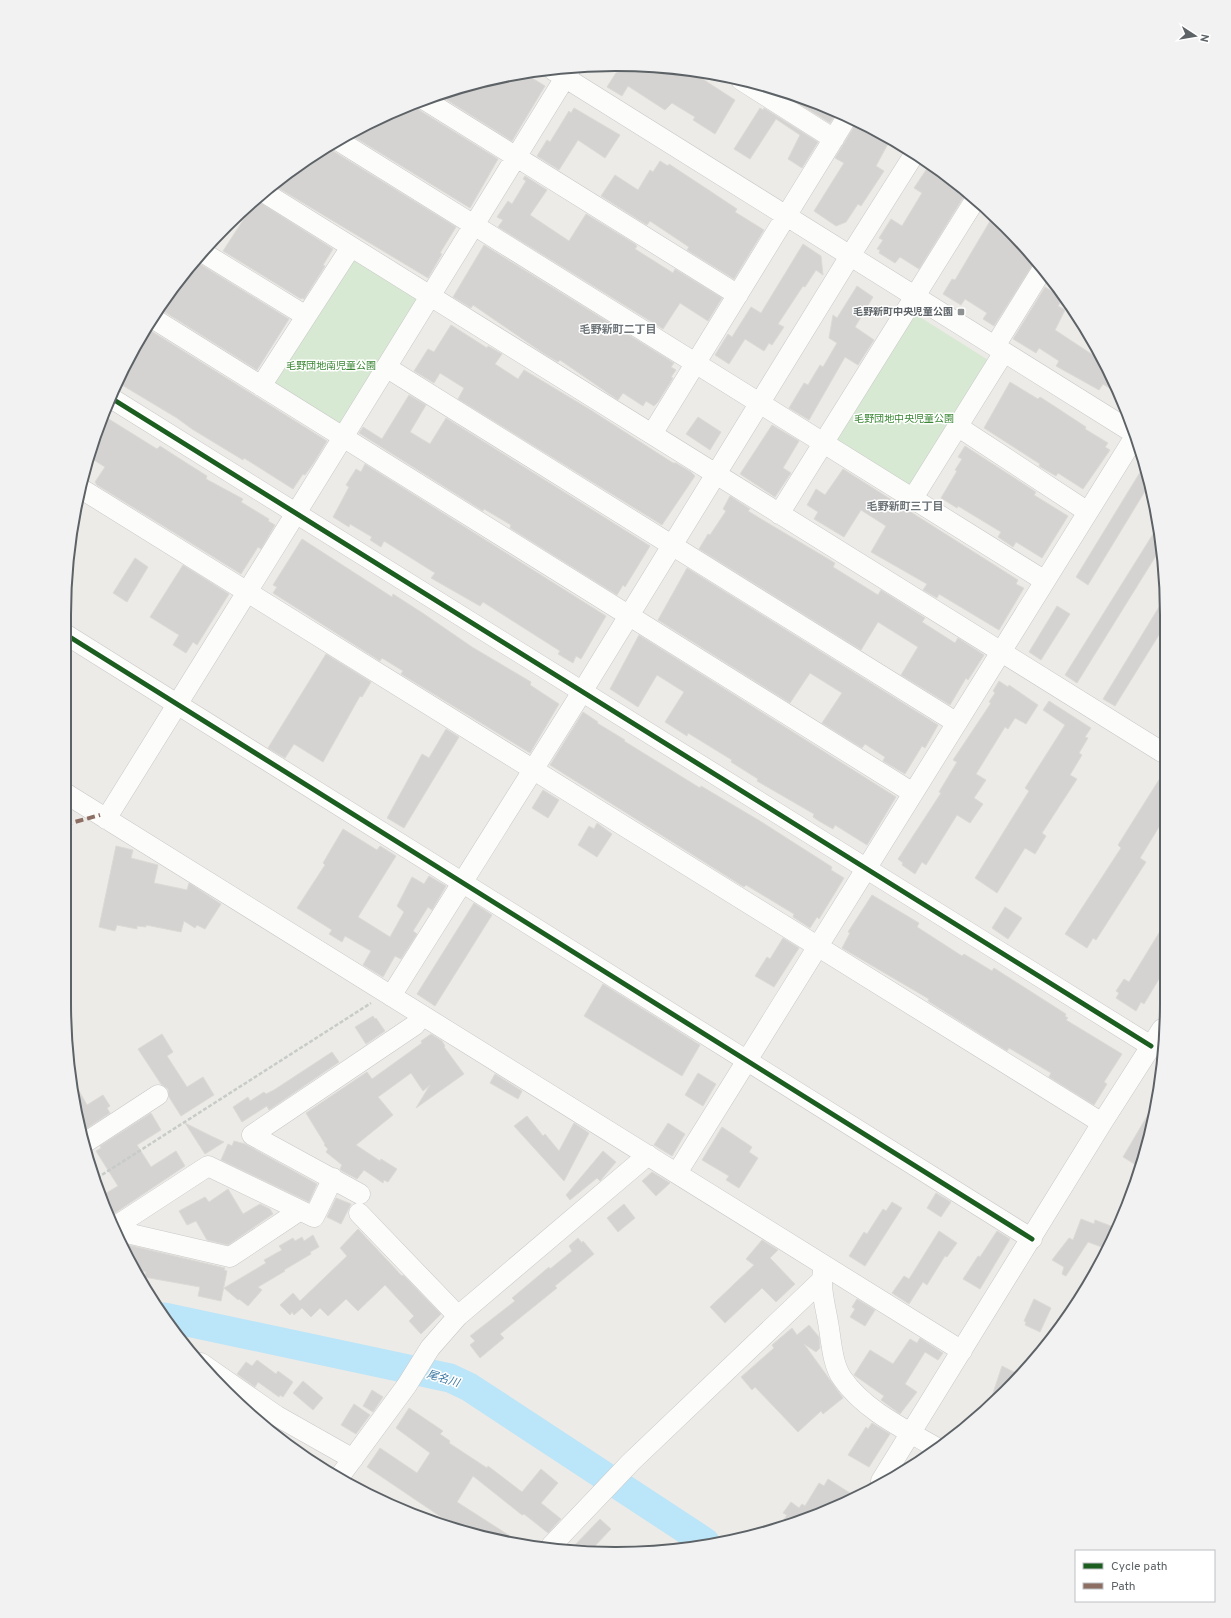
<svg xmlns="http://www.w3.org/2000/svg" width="1231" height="1618" viewBox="0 0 1231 1618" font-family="Overpass,'Noto Sans JP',sans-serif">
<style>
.green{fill:#d7e9d2}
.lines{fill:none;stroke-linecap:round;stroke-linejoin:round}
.river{stroke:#bbe5f8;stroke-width:29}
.building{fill:#d4d3d1;stroke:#dcdad6}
.minor-casing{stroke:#c8c8c8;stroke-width:21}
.path{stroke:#c7ccc9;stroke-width:2.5;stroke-dasharray:4 2;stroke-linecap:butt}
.minor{stroke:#fcfcfb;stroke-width:20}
.quiet{stroke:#8d6e63;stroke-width:4;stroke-dasharray:8 4;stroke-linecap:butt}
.cycleway-casing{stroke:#fff;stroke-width:8}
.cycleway{stroke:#1b5e20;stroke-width:5}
.poi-dot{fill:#8f9293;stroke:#fff;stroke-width:1.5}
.labels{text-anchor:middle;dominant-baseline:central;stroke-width:3;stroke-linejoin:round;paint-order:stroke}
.poi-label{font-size:10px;font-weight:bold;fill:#5c6266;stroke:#fff;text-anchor:end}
.park-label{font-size:10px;fill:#398633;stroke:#fff}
.neighbourhood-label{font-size:11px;font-weight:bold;fill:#6d7478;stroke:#fff}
.water-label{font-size:11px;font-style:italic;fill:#3a78a3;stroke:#fff}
.rim{fill:none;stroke:#5c6266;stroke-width:2}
</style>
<rect width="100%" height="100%" fill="#edebe7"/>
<path class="green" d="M351,257L415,294L418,305L339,426L273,386L272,380Z
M915,314L993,363L909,489L838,444V436Z"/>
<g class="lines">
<path class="river" d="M164,1317L450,1378L469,1387L705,1542"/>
</g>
<path class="building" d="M621,65L704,73L701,78L735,100L715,134L693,120L695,117L672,103L665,110L628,86L622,96L607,87Z
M524,73L545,86L512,141L439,95L508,75Z
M782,93L805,99L816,106L818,103L837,112L830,123Z
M414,103L419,110L498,159L470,208L351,135L404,106Z
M574,108L620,135L605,158L578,140L559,170L537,156L547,140L550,142L569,111L571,113Z
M760,108L763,110L764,108L818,142L802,168L788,159L800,135L776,119L750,159L734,149Z
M857,122L890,140L876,166L884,171L861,206L858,204L846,222L836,226L814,211L844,163L835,158Z
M329,146L333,151L456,227L440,253L442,254L428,278L275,186L309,157Z
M660,161L668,166L669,164L710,191L737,209L735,212L764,230L734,279L687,250L689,247L650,221L647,225L601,196L615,175L638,190L650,170L653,172Z
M930,164L966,193L919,269L900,257L895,263L879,253L880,250L877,249L883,240L879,238L891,219L902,226L922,193L914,188Z
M525,176L547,190L530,215L569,241L586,214L635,244L637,246L635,249L673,273L675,269L722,298L708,321L680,303L663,329L498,227L503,220L497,217L508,201L512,204L526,181L523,179Z
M256,200L333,249L323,265L325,266L304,299L302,298L301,299L223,251L249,211L246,209Z
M993,216L1005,225L1035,261L994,326L983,319L987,313L965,299L961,305L943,294L952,279L955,280Z
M803,244L821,256L823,275L816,270L805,287L803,286L778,324L784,327L772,345L769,343L764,351L745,339L729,364L715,355L728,334L732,337L751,307L761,313Z
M484,245L674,363L671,367L676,370L671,377L673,378L658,402L654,406L646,401L643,406L623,393L618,400L560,360L558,362L543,353L473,305L471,308L453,297Z
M195,261L289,319L257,370L160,309L178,280Z
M857,286L873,297L855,327L874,340L858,365L845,357L809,420L789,408L804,383L808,385L820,365L823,367L837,343L829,338L833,315L837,318Z
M1045,287L1063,298L1058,306L1065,310L1055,330L1102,361L1119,394L1103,384L1099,390L1056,366L1059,361L1039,348L1036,353L1013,339Z
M451,325L487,348L488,346L502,354L495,364L518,379L524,370L589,409L673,463H676L691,472L695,476L662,525L458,399L464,388L440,373L434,383L414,371L428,349L434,352Z
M148,329L327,441L313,464L305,475L303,474L293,489L244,458L243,460L192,429L177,418L117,382L121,371Z
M1010,382L1038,399L1040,397L1054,406L1086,427L1085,429L1108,443L1105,447L1110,450L1083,489L1058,473L1056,476L1039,466L1040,464L984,428Z
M409,395L426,405L410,432L430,444L446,418L650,546L625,587L623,585L617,595L510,528L511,525L484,509L483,511L359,433L363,427L382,439Z
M104,416L157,449L160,446L177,457L207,476L206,479L243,499L241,502L269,519L268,521L275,525L261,549L258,547L241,574L97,485L95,482L105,467L89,457Z
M698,417L721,432L710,450L686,434Z
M772,425L799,441L783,468L791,473L775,497L740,474Z
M965,446L1036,492L1034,495L1068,516L1042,558L1016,542L1013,547L998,537L1001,532L958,506L957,508L941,498L957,471L955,470L962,459L958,457Z
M365,464L606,616L581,659L576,656L573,663L558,654L560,651L483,602L480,606L431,578L435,573L384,541L381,547L370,540L372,537L350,524L349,527L333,517L349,487L346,485L356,469L361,472Z
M843,469L1018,580L1016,584L1024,588L999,630L939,594L937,598L923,590L927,584L871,552L886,526L861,510L844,537L814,519L818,512L807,505L816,489L825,495Z
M1142,469L1147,488L1088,585L1076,577Z
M730,496L750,509L748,511L761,519L835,563L833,567L878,595L881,590L925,618L922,622L955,643L958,638L984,655L968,680L966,678L950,705L901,675L918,647L878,622L861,650L699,549L708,534L710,535L726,511L723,509Z
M1158,526L1162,546L1077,683L1065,675Z
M302,539L392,597L393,594L424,614L472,647L531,682L530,685L559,704L530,753L401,674L403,671L382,658L380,661L273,593L277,587L273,585Z
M135,558L148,567L127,602L113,593Z
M183,565L229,594L197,645L193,642L186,653L173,645L179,635L150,617Z
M687,568L938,725L925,748L922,746L905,774L883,761L885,757L865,744L862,748L822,723L842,693L810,673L790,703L658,620Z
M1162,602V630L1115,706L1103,699Z
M1057,606L1070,614L1041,660L1029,652Z
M639,635L896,797L867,845L835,825L833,829L819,821L813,817L814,814L757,781L758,779L731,762L732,760L688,733L687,736L665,722L684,692L657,675L638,707L610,689Z
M326,654L371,682L362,697L360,696L323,762L294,744L285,758L268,748Z
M999,681L1008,687L1009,685L1038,705L1026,724L1015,718L1008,729L1005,727L976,774L986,780L974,798L983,804L970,823L957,815L926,865L922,862L915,874L902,865L903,863L898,859L941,793L939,792L957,762L953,760L991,703L989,702L995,693L993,691Z
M1049,701L1091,728L1085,737L1088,738L1079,753L1082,755L1070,775L1077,779L1042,833L1046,836L1035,854L1025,848L997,893L975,878L1029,791L1025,788L1065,725L1043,710Z
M583,712L598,722L597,723L625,740L624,741L700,788L701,786L760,821L832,867L831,870L844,878L819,919L817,917L810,928L793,917L794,914L746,885L744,887L550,765Z
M446,729L459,737L404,828L387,818L422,754L429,758Z
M1162,775V822L1140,858L1146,862L1096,940L1093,938L1087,948L1065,934L1121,848L1118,845Z
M543,790L559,800L548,818L532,808Z
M597,823L612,834L597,857L578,845L589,826L594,829Z
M343,829L377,850L380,846L396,856L358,917L390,937L404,912L397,906L412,877L424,884L429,876L446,886L432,910L428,907L413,931L417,934L401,959L395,956L383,977L363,965L371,951L345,936L342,942L329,934L332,930L297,908L325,865L323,863Z
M116,846L133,850L131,858L158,865L154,883L187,890L189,883L221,904L205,929L197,925L195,928L184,921L181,932L146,925V927L137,926V929L117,925L115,931L99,927Z
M872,895L919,923L917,927L962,956L964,954L992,971L994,968L1066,1014L1065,1016L1068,1018L1066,1020L1122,1054L1104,1082L1107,1084L1094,1105L1049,1077L1051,1073L1009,1048L1007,1051L928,1001L929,999L842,948L850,933L848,932Z
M474,903L492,915L435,1006L417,994Z
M1005,907L1022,918L1008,939L992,928Z
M1162,928V974L1144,1004L1141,1002L1136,1011L1116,998L1119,993L1116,991L1124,979L1129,982Z
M783,938L799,948L774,987L755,976L767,957L770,959Z
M603,984L700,1045L682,1076L584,1016Z
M373,1016L375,1019L376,1018L385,1031L366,1044L355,1027Z
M162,1034L173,1052L167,1056L187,1087L203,1077L214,1095L181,1116L169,1097L168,1089L161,1084L138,1049Z
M431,1034L442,1041L445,1046L444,1047L464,1074L416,1108L430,1085L423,1091L411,1073L378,1097L393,1115L356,1145L380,1161L381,1159L397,1169L388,1182L384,1180L383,1183L364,1170L357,1179L342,1171L340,1169L342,1165L326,1152L328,1149L324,1145L325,1144L306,1113L367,1072L372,1079L422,1043L421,1041Z
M332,1052L339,1062L269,1110L267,1106L242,1122L233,1107L248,1097L250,1101L264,1092L266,1094L274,1090Z
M698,1073L716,1084L703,1106L685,1095Z
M495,1074L522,1091L518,1099L490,1083Z
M75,1084L87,1105L103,1095L110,1106L107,1108L110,1113L81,1132Z
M1153,1106L1155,1107L1141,1168L1123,1157Z
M151,1113L161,1130L137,1145L151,1167L176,1151L185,1166L112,1215L103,1195L118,1186L96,1151L101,1148L100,1146Z
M527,1116L543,1136L545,1134L559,1151L574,1123L589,1133L564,1181L514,1126Z
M185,1123L211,1136L224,1142L205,1154Z
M668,1123L685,1134L672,1156L654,1145Z
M722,1127L752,1147L749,1152L758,1158L739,1188L726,1180L729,1176L702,1160Z
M234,1141L245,1144L317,1184L309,1202L221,1160L228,1144L232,1146Z
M603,1151L616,1162L600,1181L597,1178L570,1200L566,1195Z
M652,1172L670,1183L656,1196L642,1181Z
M228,1189L243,1214L260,1204L270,1209L273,1214L228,1245L207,1240L196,1221L187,1225L179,1211L205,1197L209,1202Z
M936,1193L951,1202L941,1217L927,1208Z
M336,1198L351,1204L341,1224L327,1217Z
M892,1202L902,1208L865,1266L849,1256L864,1232L867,1234L883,1209L886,1211Z
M624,1204L635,1218L618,1232L607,1218Z
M1081,1219L1094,1224L1095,1220L1116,1228L1107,1249L1088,1242L1066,1276L1062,1274L1064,1267L1052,1260L1069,1238L1073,1240Z
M358,1229L402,1276L403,1275L441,1314L421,1334L409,1321L414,1316L385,1285L358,1311L346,1299L328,1316L320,1308L311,1317L302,1308L294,1315L292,1312L290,1315L280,1305L293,1293L300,1301L347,1256L340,1248Z
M939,1231L957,1243L947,1257L945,1256L927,1285L923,1282L909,1304L892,1293L904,1276L909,1279Z
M997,1231L1010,1239L980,1289L963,1279L978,1256L980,1257Z
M313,1235L319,1247L310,1252L311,1254L284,1270L285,1271L258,1287L262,1290L248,1306L239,1299L238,1300L224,1288L266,1263L264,1260L282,1250L279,1246L293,1238L295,1241L302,1237L304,1241Z
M578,1238L582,1243L583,1241L594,1254L555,1286L557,1288L500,1334L504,1338L480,1358L470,1345L475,1341L470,1336L515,1301L512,1298L549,1267L550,1269L572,1251L569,1246Z
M762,1240L778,1250L770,1258L795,1284L776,1302L762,1288L725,1323L710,1307L754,1265L746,1259Z
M124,1244L225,1268L224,1270L227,1271L221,1301L198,1296L200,1287L144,1277L146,1272L135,1270Z
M857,1299L875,1310L865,1326L850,1317L855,1309L852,1307Z
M1034,1299L1051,1308L1040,1332L1025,1325L1026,1322L1024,1321Z
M809,1325L819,1337L820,1348L816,1352L804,1344L843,1398L823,1414L821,1411L798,1432L755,1387L752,1390L741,1377L774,1348L772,1345L792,1328L797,1335Z
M920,1338L943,1353L938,1360L925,1352L905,1384L917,1392L900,1414L881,1400L884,1396L854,1375L870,1350L893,1364L910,1339L917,1343Z
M257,1360L276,1374L278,1371L293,1382L283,1397L280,1395L279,1397L258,1382L255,1387L237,1374L246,1362L252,1366Z
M1002,1366L1020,1375L990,1402Z
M303,1381L323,1398L313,1410L293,1393Z
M372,1390L383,1397L373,1412L363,1406Z
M354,1404L370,1415L356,1434L341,1425Z
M409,1408L443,1431L440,1434L450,1441L449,1443L487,1468L488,1466L522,1492L541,1469L558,1483L541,1503L561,1519L548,1533L524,1514L522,1515L473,1476L457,1502L521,1543H508L453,1525L367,1467L380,1448L417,1473L430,1453L396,1428Z
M872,1423L890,1434L869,1467L848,1455L866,1427L868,1429Z
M828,1479L853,1495L793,1525L778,1528L787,1515L783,1513L791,1502L799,1508L802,1504L805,1506L819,1483L824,1486Z
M600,1519L611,1529L592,1549L572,1548Z"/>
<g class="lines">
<g class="minor-casing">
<path id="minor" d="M553,70L1132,432
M741,80L834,139
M425,100L738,295
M339,141L1045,581
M265,193L1162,752
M202,252L306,316
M154,319L913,793
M995,346L1042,270
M386,367L957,723
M261,386L351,247
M111,398L1151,1046
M957,426L1088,512
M652,434L847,117
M80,488L1102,1123
M913,498L1004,352
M779,514L975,200
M65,634L1032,1239
M65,793L962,1351
M106,819C262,569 416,319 571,68
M391,996L582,692L850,256L915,153
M83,1144L158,1095
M677,1173L1134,438
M360,1194L252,1135L415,1025L422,1015
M359,1213L458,1316
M116,1226L208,1166L314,1217L333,1178
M118,1231L230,1257L299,1211
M823,1271C820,1288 825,1305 828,1322C831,1338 832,1364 842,1378C864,1410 904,1429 937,1448
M201,1363L277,1416L353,1459
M340,1476L407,1385L430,1348L458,1316L648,1155
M881,1481L1102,1123L1162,1029
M551,1546L631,1462L822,1280"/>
</g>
<path class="path" d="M97,1178L371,1003"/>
<use href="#minor" class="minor"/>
<path class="quiet" d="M64,825L100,815"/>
<g class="cycleway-casing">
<path id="cycleway" d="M111,398L1151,1046
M65,634L1032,1239"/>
</g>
<use href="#cycleway" class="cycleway"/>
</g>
<rect class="poi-dot" x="957" y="308" width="8" height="8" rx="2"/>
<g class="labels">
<g class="poi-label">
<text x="953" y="312">毛野新町中央児童公園</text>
</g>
<g class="park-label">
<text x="331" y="366">毛野団地南児童公園</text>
<text x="904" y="419">毛野団地中央児童公園</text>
</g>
<g class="neighbourhood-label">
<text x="618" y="330">毛野新町二丁目</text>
<text x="905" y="507">毛野新町三丁目</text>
</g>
<g class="water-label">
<text transform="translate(443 1379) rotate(17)">尾名川</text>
</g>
</g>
<path d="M0 0H1231V1618H0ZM615 71H616A544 544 0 0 1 1160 615V1003A544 544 0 0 1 616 1547H615A544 544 0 0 1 71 1003V615A544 544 0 0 1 615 71Z" fill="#f2f2f3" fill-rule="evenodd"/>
<path class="rim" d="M615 71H616A544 544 0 0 1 1160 615V1003A544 544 0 0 1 616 1547H615A544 544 0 0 1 71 1003V615A544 544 0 0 1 615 71Z"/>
<rect x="1075" y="1550" width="140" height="52" fill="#ffffff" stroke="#bec0c2"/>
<rect x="1083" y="1563" width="20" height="6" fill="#1b5e20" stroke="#bec0c2"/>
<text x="1111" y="1570" font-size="12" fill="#5c6266">Cycle path</text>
<rect x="1083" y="1583" width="20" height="6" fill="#8d6e63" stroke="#bec0c2"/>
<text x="1111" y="1590" font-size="12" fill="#5c6266">Path</text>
<g transform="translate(1195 36) rotate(102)" stroke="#ffffff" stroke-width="3" paint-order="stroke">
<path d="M0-3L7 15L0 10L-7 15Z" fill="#5c6266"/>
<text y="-6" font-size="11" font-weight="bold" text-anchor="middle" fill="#5c6266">N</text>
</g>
</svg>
